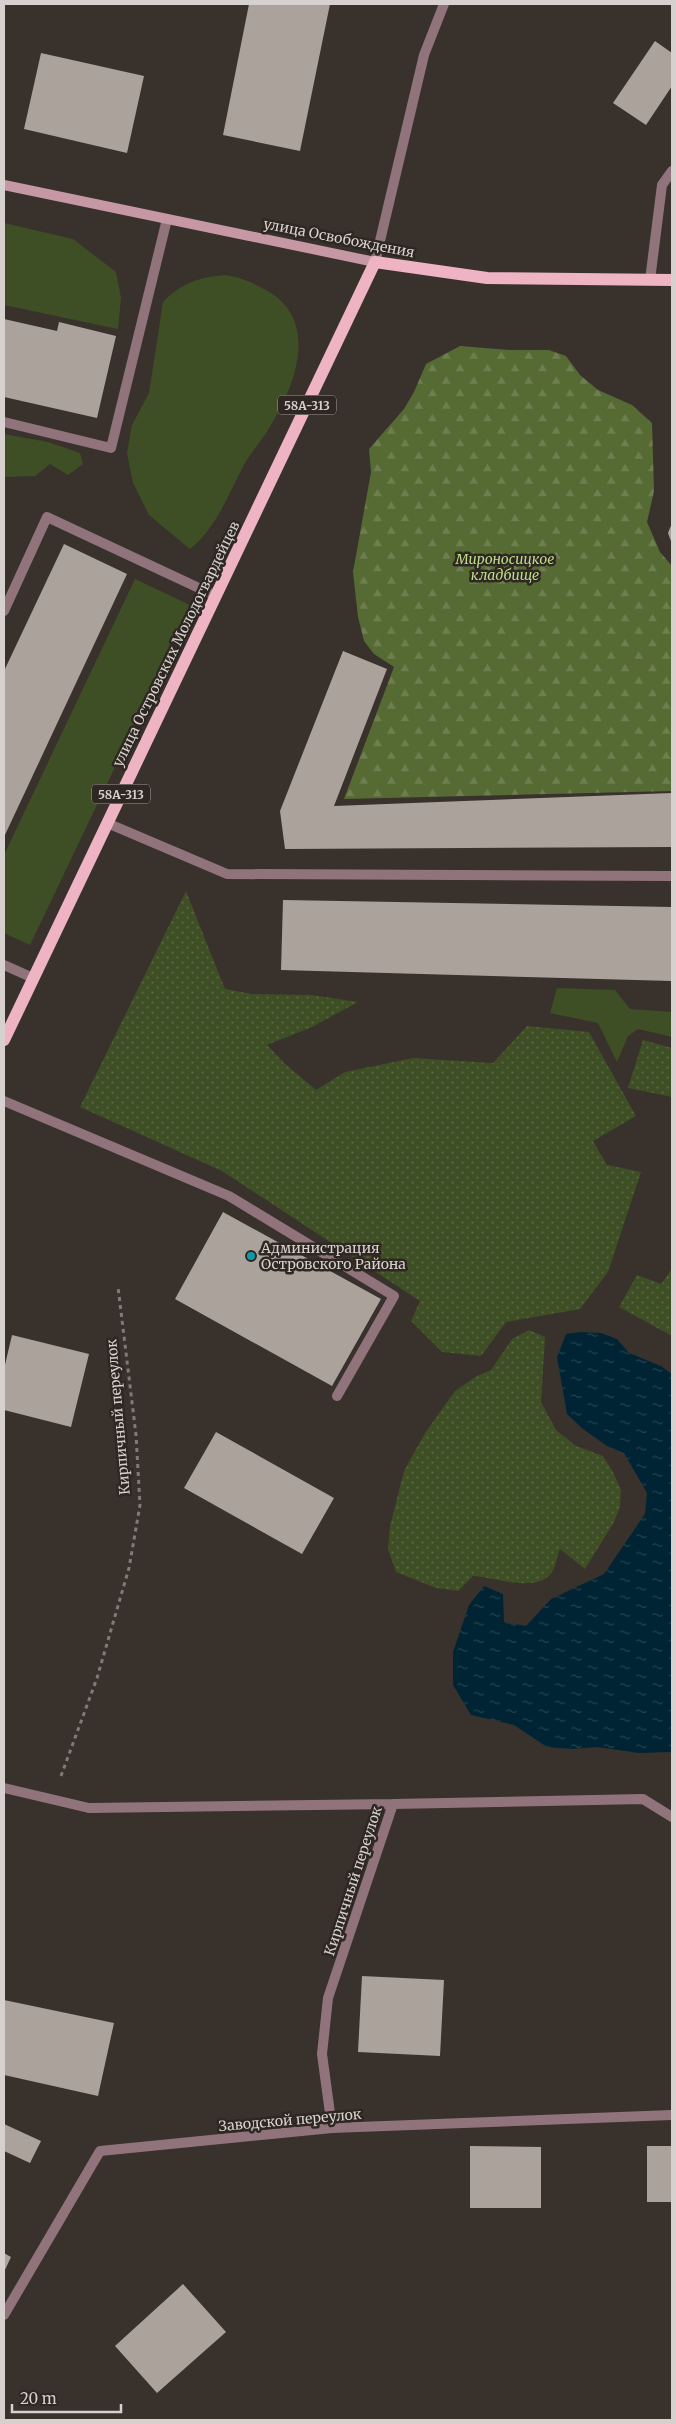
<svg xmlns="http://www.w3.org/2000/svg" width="676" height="2424" viewBox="0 0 676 2424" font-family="Merriweather,serif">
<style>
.grass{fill:#3f4f25}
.forest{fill:url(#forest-firs)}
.garden{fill:url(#garden-dots)}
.water{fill:url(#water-ripples)}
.building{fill:#aba29c}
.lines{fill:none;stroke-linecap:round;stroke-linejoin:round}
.path{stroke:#817a76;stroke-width:3;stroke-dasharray:4 4;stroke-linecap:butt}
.lane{stroke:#91747b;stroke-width:10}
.street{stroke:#91747b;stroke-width:10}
.secondary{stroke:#c598a4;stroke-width:10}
.primary{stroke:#eeb4c4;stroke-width:12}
.culture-dot{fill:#0f9aa8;stroke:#2e2722;stroke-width:2}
.labels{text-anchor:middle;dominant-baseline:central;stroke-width:5;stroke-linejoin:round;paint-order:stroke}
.shield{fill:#2e2722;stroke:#a49e9a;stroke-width:1}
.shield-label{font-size:12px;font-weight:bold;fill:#d6d1ce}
.street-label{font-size:14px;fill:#d6d1ce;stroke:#2e2722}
.park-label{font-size:14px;font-style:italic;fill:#bddc8a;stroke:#2e2722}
.poi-label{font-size:14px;fill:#d6d1ce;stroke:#2e2722;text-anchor:start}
</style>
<defs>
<pattern id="forest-firs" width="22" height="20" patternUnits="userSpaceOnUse" patternTransform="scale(1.25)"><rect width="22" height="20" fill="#566a34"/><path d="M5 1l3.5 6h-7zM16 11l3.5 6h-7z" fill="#6e7e50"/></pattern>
<pattern id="garden-dots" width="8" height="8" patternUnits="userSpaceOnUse" patternTransform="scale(1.25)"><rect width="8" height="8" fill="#3f4f25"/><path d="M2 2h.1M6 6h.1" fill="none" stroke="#5a6743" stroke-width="1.8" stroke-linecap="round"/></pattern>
<pattern id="water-ripples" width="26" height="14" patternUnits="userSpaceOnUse" patternTransform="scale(1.25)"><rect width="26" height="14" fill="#002433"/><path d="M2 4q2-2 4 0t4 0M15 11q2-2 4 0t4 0" fill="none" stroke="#24434f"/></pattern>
</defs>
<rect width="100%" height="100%" fill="#39312c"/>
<path class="grass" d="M4,223L73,239L116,272L121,298L118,329L4,305Z
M225,275C240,277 251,282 264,289C320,318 297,382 271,425C263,439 253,450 245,463C229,492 217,528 190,549L149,515L133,483L127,453L132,425L149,393L163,302C181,283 200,277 225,275Z
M4,434L48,442L80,453L83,464L68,475L50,464L35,476L4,477Z
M135,579L192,606L30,945L4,933V855Z
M557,988L615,990L630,1009L672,1012V1037L638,1029L628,1036L617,1062L598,1023L550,1013Z"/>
<path class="forest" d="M460,346L509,350H549L566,356L580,375L598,390L632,405L652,423L654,491L647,522L660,552L672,566V791L344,799L394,667L374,654L364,641L358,617L353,572L371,472L369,449L404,409L414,392L426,364Z"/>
<path class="garden" d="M186,891L225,989L252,994L312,995L358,1002L312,1027L267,1045L284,1063L316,1090L345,1072L413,1058L493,1063L527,1026L589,1032L636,1116L593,1141L607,1165L641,1172L608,1272L580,1309L506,1322L481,1356L442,1352L411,1321L420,1301L222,1171L80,1107Z
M643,1040L672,1048V1097L628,1088Z
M672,1269V1336L619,1307L637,1275L661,1284Z
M529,1330L545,1337L541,1402L556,1430L576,1446L603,1456L613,1472L621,1490L620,1507L614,1522L585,1569L560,1549C557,1556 556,1566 552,1572C539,1594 493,1577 473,1576L458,1591L436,1588L396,1572L388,1549L390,1526L404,1471L425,1433L455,1391L477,1376L491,1370L512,1339Z"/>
<path class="water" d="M581,1332L601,1333L617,1339L629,1353L661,1366L672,1374V1752L639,1753L597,1747L572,1749L547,1747L514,1725L471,1715L453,1685V1652L469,1605L484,1586L503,1594L504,1622L526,1626L551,1599L604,1574L645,1514L647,1493L624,1453L607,1446L583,1429L567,1414L557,1357L566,1334Z"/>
<path class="building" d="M249,4H330L300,151L223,135Z
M655,41L672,53V86L646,125L613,103Z
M41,53L144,76L127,153L24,129Z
M4,319L57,331L59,322L116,336L97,418L4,397Z
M672,523V544L668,533Z
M64,544L127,574L4,837V671Z
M343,651L387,669L334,806L672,793V847L285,849L280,811Z
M283,900L672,907V981L281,970Z
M223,1212L381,1299L332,1386L175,1299Z
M12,1335L89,1354L71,1427L4,1410V1369Z
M216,1432L334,1498L302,1554L184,1488Z
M362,1976L444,1980L440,2056L358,2052Z
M4,2000L114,2023L98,2096L4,2075Z
M4,2124L41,2141L30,2163L4,2151Z
M470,2146L541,2147V2208H470Z
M647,2146H672V2202H647Z
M4,2253L11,2257L4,2272Z
M183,2284L226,2332L157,2393L115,2346Z"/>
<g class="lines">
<path class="path" d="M61,1776L97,1678L129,1568L140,1505L136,1435L118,1287"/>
<path class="lane" d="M650,280L662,185L672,171
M4,422L111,448L167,219
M4,611L47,517L216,596
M107,823L227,874L672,876
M4,965L33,978
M4,1101L229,1196L394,1296L337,1396
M89,1808L393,1804
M332,2128L322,2054L328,1998L393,1804L643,1799L672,1817"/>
<path class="street" d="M375,262L424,55L444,4
M4,1788L89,1808
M4,2315L100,2151L332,2128L672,2115"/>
<path class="secondary" d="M4,185L375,262"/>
<path class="primary" d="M4,1040L375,262L487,278L672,280"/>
</g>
<circle class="culture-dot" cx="251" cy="1256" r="5"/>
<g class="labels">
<g class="shield">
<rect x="278" y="395.5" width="58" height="19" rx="4"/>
<rect x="92" y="784.5" width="58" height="19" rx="4"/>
</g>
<g class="shield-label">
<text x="307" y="405">58А-313</text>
<text x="121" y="794">58А-313</text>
</g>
<g class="street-label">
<text transform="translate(339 238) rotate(11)">улица Освобождения</text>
<text transform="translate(176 644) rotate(-64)">улица Островских Молодогвардейцев</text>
<text transform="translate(118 1417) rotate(-95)">Кирпичный переулок</text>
<text transform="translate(353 1881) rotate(-72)">Кирпичный переулок</text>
<text transform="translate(290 2120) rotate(-5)">Заводской переулок</text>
</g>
<g class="park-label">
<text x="505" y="559">Мироносицкое<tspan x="505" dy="16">кладбище</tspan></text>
</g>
<g class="poi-label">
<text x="261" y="1248">Администрация<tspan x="261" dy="16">Островского Района</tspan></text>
</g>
</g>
<rect width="676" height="2424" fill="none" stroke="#d6d1ce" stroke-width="10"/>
<path d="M12 2404v8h109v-8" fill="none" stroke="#d6d1ce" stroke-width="2.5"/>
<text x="20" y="2404" font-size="15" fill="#d6d1ce" stroke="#2e2722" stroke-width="4" paint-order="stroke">20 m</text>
</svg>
